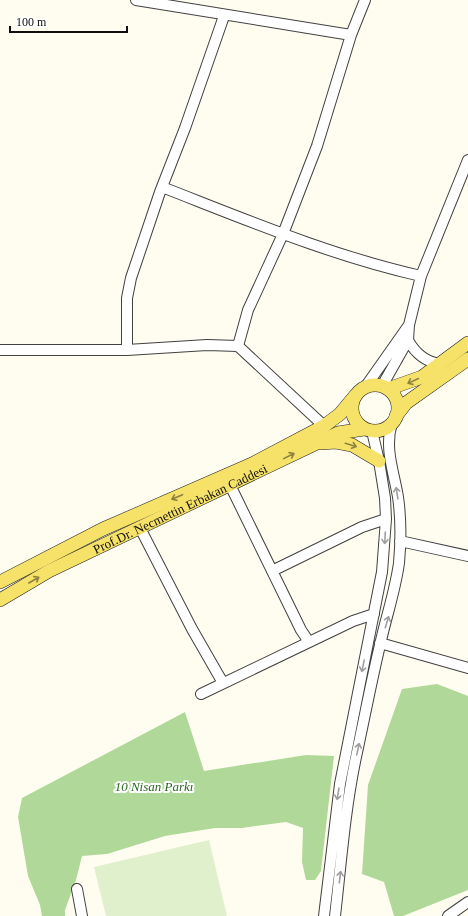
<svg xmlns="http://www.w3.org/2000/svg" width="468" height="916" viewBox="0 0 468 916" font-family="'Times New Roman',serif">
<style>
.forest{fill:#b0d999}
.pitch{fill:#e0f0cc}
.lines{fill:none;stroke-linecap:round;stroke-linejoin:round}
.minor-casing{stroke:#414141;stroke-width:12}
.major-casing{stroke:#1f1f1f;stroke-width:14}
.minor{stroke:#fff;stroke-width:10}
.major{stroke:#f6e169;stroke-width:13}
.oneway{stroke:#8e8240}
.oneway2{stroke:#9f9f9f}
.labels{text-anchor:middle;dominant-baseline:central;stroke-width:4;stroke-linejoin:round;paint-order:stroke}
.street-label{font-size:13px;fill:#0e0e0e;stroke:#fff}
.park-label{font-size:13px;font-style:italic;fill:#27661f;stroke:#fff}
</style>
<rect width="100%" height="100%" fill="#fffdf0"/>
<path class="forest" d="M437,684L468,696V890L403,916H394L384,882L362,874L368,785L402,689Z
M185,712L204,771L306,755L334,756L321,871L315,880H306L302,862L303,828L286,822L242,828H215L165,836L107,854L82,856L76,880L65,910V916H42L40,905L28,876L18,817L22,798Z"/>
<path class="pitch" d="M209,840L227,916H106L94,867Z"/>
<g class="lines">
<g class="minor-casing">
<path id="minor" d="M136,0L351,35
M162,187C247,220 332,256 421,276
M408,340C415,353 425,362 441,364
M238,346L248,310L283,234L317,146L351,35L365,0
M0,350H127L207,345L238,346L324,426
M127,350V298L131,278L160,192L185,128L224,16
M366,386L409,325
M382,386L408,340L409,325L421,276L468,160
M230,485L301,630L309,642
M140,528L192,629L223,683
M400,541L468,556
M272,571L362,527L386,519
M380,643L468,668
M201,694L353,621L374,614
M77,889L82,916
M324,916L340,784L382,572L386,519L385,498L379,461L372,431
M335,916C341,863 345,809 356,757C364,720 371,683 380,645C386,617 395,592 399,563C401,541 401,518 398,497C394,472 384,448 392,423
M448,916L468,902"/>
</g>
<g class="major-casing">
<g id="major">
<circle cx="375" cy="408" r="23"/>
<path d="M388,389L422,377L468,343"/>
<path d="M396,416L406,403L468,359"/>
<path d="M321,443L336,442L352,445L379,461"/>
<path d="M0,582L103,529L252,464L324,426L340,414L355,396"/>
<path id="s1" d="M0,600L49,571L338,433L364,429"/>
</g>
</g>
<use href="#minor" class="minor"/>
<use href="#major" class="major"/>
</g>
<defs><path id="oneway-shaft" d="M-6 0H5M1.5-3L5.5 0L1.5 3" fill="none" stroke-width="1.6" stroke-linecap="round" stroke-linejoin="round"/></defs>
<g class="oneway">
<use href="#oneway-shaft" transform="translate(413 381) rotate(155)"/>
<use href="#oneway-shaft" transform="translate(351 445) rotate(17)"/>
<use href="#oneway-shaft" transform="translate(289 456) rotate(-26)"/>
<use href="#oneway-shaft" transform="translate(177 497) rotate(157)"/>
<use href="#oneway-shaft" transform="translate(34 580) rotate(-30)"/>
</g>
<g class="oneway2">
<use href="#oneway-shaft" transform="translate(397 493) rotate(-99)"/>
<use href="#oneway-shaft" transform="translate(385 538) rotate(93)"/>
<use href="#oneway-shaft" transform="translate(387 622) rotate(-73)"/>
<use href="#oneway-shaft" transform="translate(363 666) rotate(102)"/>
<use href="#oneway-shaft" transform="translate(358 749) rotate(-78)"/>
<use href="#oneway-shaft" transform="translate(338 794) rotate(99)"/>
<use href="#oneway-shaft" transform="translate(340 877) rotate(-83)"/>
</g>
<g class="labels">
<g class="street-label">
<text stroke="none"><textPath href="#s1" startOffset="202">Prof.Dr. Necmettin Erbakan Caddesi</textPath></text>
</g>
<g class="park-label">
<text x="154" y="786">10 Nisan Parkı</text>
</g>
</g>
<path d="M10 26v6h117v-6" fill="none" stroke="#0e0e0e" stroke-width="2"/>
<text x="16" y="26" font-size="12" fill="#0e0e0e" stroke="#ffffff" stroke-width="3" paint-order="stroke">100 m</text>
</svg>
